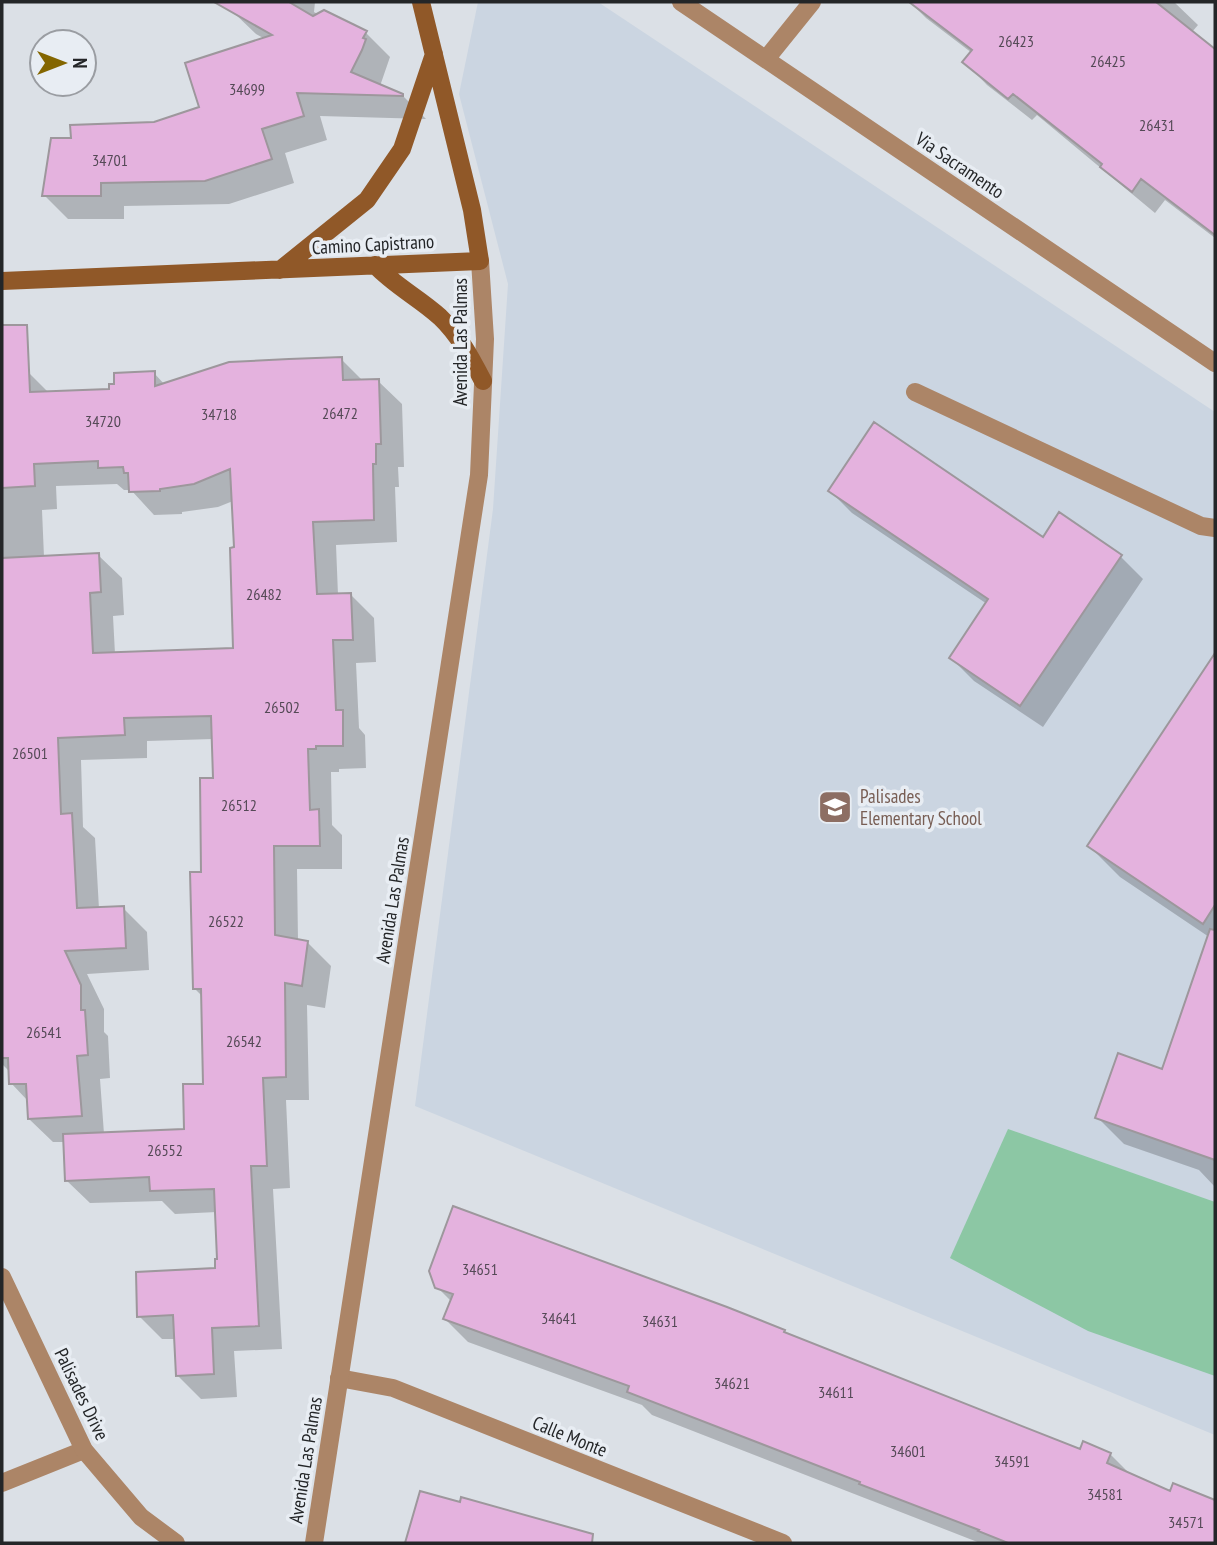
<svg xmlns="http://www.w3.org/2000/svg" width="1217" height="1545" viewBox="0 0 1217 1545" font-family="'PT Sans Narrow',sans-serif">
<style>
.built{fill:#cbd5e1}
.green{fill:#8cc7a4}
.shadow{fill:#0003;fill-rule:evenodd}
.building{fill:#e4b2de;stroke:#9d979c;stroke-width:2}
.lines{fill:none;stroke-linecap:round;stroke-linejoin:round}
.service{stroke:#ac8567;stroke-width:18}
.minor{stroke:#ac8567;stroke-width:18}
.tertiary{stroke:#ac8567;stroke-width:18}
.secondary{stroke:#905828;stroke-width:18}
.labels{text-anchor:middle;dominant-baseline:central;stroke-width:7;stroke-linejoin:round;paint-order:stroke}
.number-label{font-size:16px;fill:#544956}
.street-label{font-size:19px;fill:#242628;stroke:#e8edf3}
.education-label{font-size:19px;fill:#785e54;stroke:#e8edf3;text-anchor:start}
</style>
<rect width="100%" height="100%" fill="#dbe0e6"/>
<path class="built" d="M478,2H598L1215,412V1435L415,1106L493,509L508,284L459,94Z"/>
<path class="green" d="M1008,1129L1215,1202V1376L1088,1331L950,1258Z"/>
<path class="shadow" d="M237,2H315L314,12L319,15L366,33L390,57L380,86L402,95L426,119L320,116L327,140L285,153L294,183L229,204L124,206V219H68L44,195L73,139L154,124L201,108L265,39L256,34L232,11Z
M910,2H1174L1198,25L1192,32L1215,51V238L1165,200L1155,213L1037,115L1032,120L987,85L965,62L972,53L926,18Z
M341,359L363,381H378L402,404L404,467H398L399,487H395L397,542L336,545L338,595H351L374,618L376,662L356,663L359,728L365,735L366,768L339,769V772H331L332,825L342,835V869H297L298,941L307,942L331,966L325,1008L307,1005L309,1100H286L290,1188L273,1189L282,1349L234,1351L237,1397L201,1399L177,1375L176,1339H162L139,1316L217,1269V1212L175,1214L162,1201L90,1203L66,1180L65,1142H53L29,1119L28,1101L11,1083L10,1072L2,1064V374L29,373L49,393L111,391L154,373L165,385ZM117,484L124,490H131L154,515L182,514V512L218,507L233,501L236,549L235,649L115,654L113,616L124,615L122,578L98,555L44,557L42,510L57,509L56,486ZM213,739L215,780L203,874L195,989L203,997L205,1085L185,1130L104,1134L100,1079L110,1078L108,1036L104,1032V1009L87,974L149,970L147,932L123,908L99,909L95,838L83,827L81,760L147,758V741Z
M830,491L1121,557L1143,579L1043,727L974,681L951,658L987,604L852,513Z
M1215,656V941L1120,877L1089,846Z
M1196,976L1215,982V1187L1199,1170L1124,1144L1097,1117L1164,1071Z
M437,1287L784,1331L787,1335L1081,1451L1110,1454L1132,1476L1171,1493L1174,1485L1215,1502V1543H980L652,1415L642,1405L468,1342L445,1319L452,1302Z
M421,1493L558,1542V1543H407Z"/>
<path class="building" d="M214,2H289L313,16L324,10L367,31L363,38L366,39L362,50L351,72L403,94V96L297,93L304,116L262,129L272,159L205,181L101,183V196H42L51,138H71L70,125L154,122L199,107L185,63L272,35Z
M909,2H1156L1215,49V235L1141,179L1132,192L1100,167L1102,164L1013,94L1008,99L962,62L972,50Z
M2,325H27L30,392L109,389V384H114V373L155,371V386L229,362L289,359L342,357L343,380L379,379L381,444H376V464H373L374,520L313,522L317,594L351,593L353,640H333L336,710H343V746H316V749H308L310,810L319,809L320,846H274L275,935L308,941L302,986L285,983L286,1077L263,1078L267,1166H251L259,1326L212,1328L214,1374L176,1376L173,1315L137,1317L136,1272L215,1268V1259H217L214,1189L150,1191L149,1177L65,1181L63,1134L184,1129L183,1084H203L201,989H193L190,872H201L200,778H213L211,716L124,718L125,735L58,738L61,814L72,813L77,908L124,906L126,948L65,951L81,985V1010H85L88,1055L77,1056L82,1116L28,1119L26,1084H9L8,1058H2V558L99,553L101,592L90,593L93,653L233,648L230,548L234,547L230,469L194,484L160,489V491L129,492L128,473H124L123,467L98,468V461L34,464L35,486L2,488Z
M874,422L1043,537L1059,512L1122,555L1020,706L949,658L988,599L828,491Z
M1215,653V905L1203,924L1087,846Z
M1210,929L1215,930V1160L1095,1118L1118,1053L1162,1069Z
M453,1206L727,1307L785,1330L784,1332L1080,1449L1083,1441L1111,1453L1107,1463L1170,1491L1173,1483L1215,1500V1543H1008L978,1531L979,1530L859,1484L860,1482L627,1392L629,1386L443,1319L453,1294L435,1288L429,1271Z
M420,1491L460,1502L461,1497L593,1534L592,1543H405Z"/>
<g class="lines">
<path class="service" d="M915,392L1201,526L1215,528"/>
<path class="minor" d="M681,2L1215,363
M766,59L812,2
M339,1378L393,1388L783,1543
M2,1483L84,1450"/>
<path class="tertiary" d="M2,1277L84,1450L141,1517L176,1543
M314,1543L479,475L485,339L480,261"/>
<path class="secondary" d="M375,265C395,286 419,298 440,317C459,335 471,358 483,381
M280,270L367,200L402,149L434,54
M2,281L480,261L472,210L421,2"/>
</g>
<defs>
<g id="school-square" transform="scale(1.75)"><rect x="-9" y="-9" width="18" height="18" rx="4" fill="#8d6e63" stroke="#e8edf3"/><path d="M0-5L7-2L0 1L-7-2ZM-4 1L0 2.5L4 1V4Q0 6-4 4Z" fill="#fff"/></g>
</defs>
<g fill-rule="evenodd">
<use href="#school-square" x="835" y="807"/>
</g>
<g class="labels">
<g class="number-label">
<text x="1016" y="41">26423</text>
<text x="1108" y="61">26425</text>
<text x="247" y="89">34699</text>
<text x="1157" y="125">26431</text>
<text x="110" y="160">34701</text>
<text x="340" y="413">26472</text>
<text x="219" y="414">34718</text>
<text x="103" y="421">34720</text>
<text x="264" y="594">26482</text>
<text x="282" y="707">26502</text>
<text x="30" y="753">26501</text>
<text x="239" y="805">26512</text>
<text x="226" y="921">26522</text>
<text x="44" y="1032">26541</text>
<text x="244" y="1041">26542</text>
<text x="165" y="1150">26552</text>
<text x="480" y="1269">34651</text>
<text x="559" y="1318">34641</text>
<text x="660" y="1321">34631</text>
<text x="732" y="1383">34621</text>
<text x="836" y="1392">34611</text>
<text x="908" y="1451">34601</text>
<text x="1012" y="1461">34591</text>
<text x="1105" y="1494">34581</text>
<text x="1186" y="1522">34571</text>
</g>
<g class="street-label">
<text transform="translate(960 165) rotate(34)">Via Sacramento</text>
<text transform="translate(373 244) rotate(-3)">Camino Capistrano</text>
<text transform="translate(460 342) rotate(-90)">Avenida Las Palmas</text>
<text transform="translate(392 900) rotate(-81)">Avenida Las Palmas</text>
<text transform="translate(82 1394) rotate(64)">Palisades Drive</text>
<text transform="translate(570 1436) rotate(22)">Calle Monte</text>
<text transform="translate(305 1460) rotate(-81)">Avenida Las Palmas</text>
</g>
<g class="education-label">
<text x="860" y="796">Palisades<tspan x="860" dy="22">Elementary School</tspan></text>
</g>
</g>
<rect width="1217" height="1545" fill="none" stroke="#242628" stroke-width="7"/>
<g transform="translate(63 63) rotate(90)"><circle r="33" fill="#e8edf3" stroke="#9a9da2" stroke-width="2"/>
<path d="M0-5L12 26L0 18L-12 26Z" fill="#846600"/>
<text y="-10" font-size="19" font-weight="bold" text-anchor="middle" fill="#242628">N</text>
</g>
</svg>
